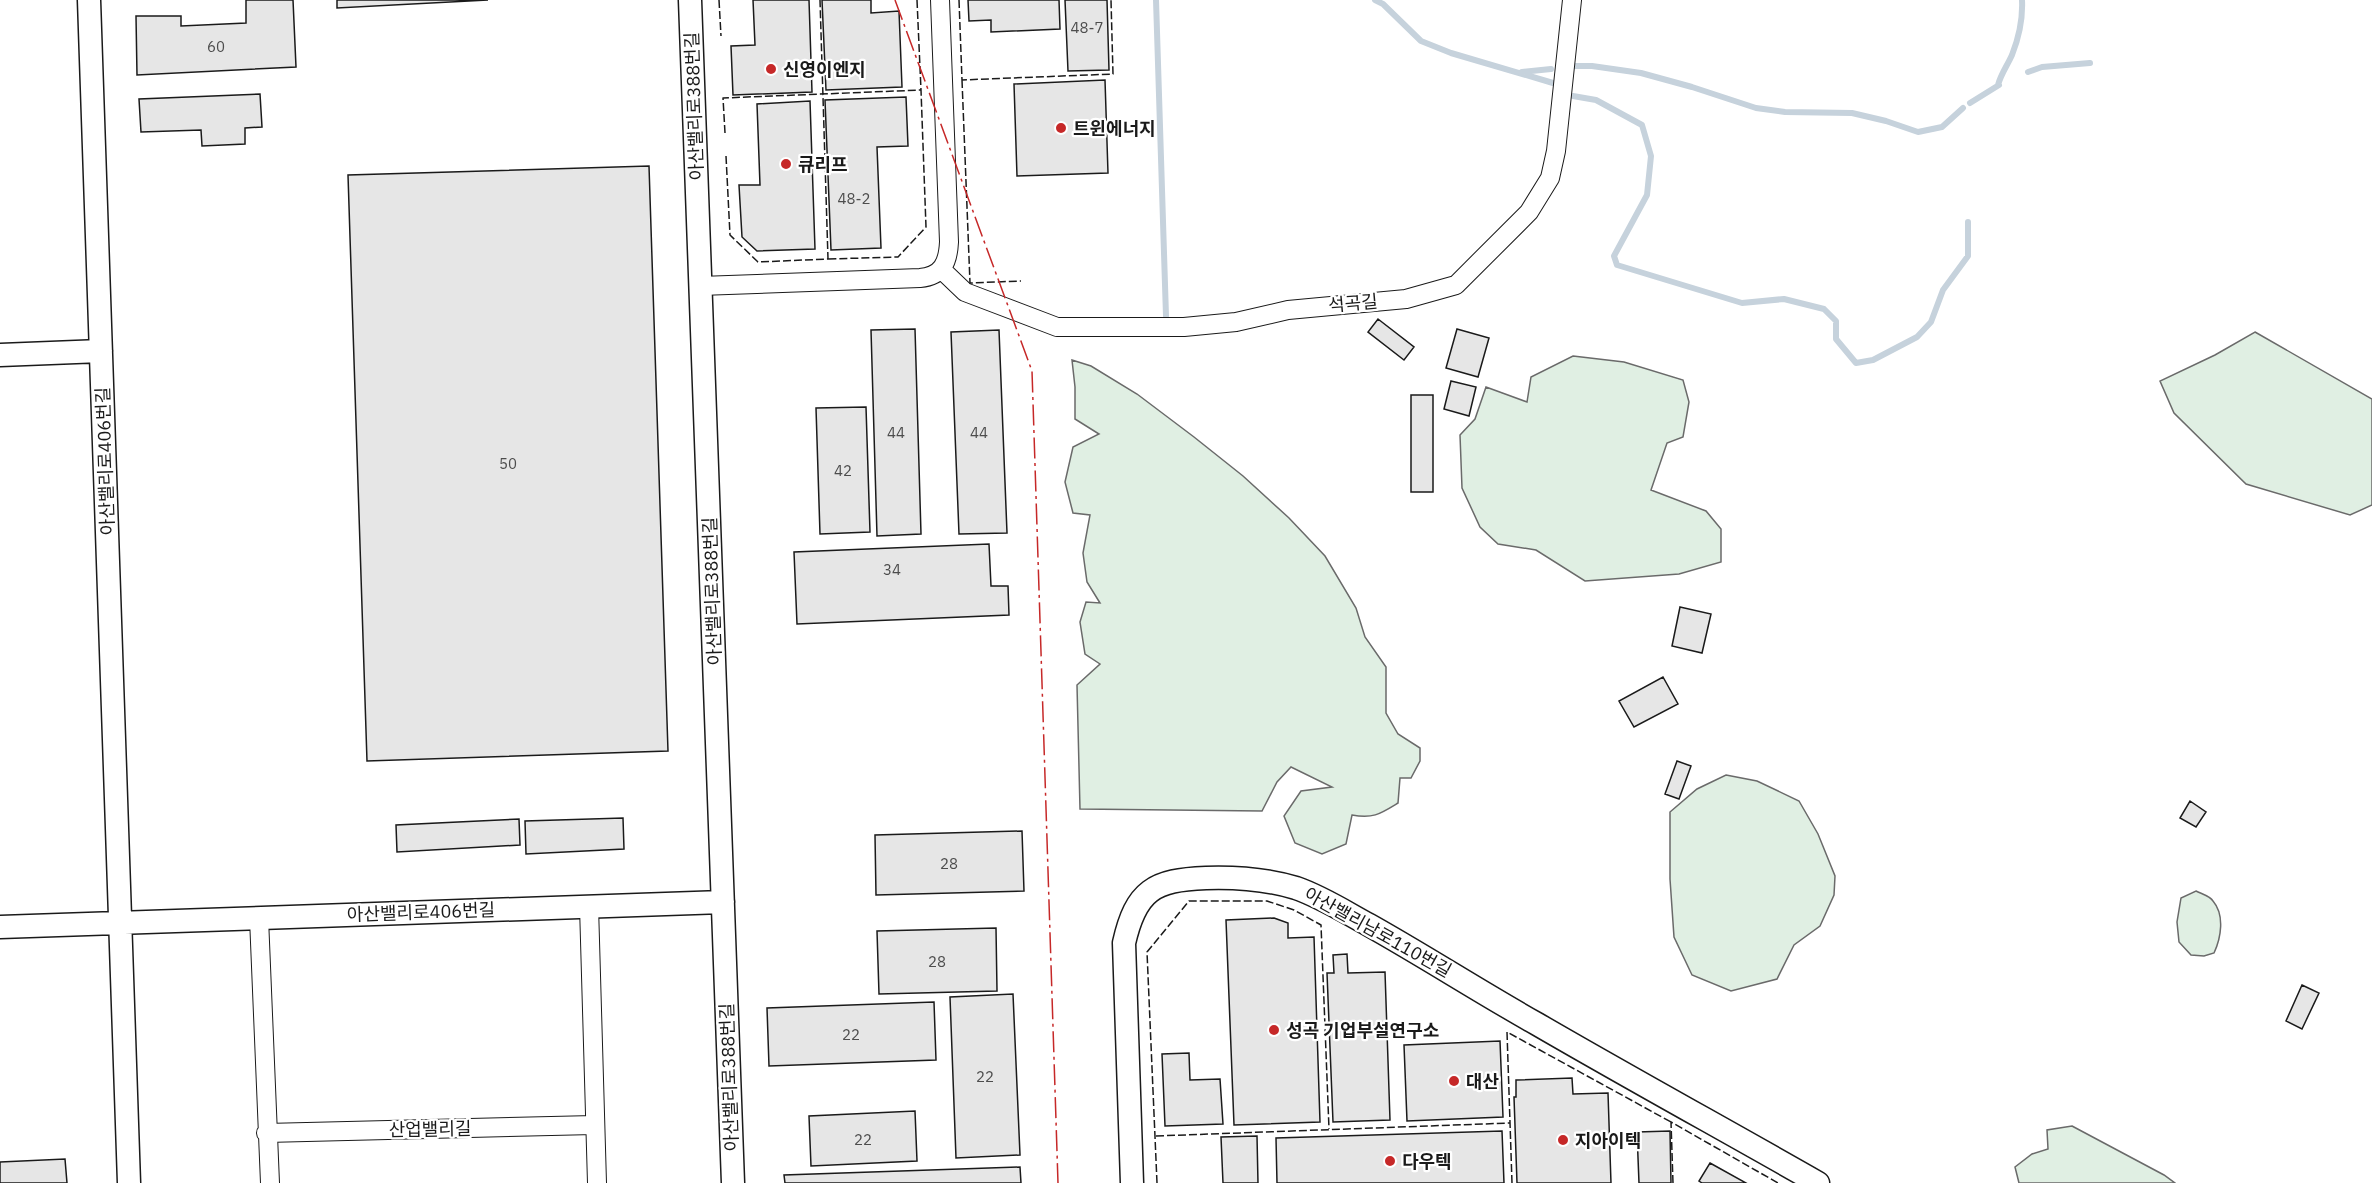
<svg xmlns="http://www.w3.org/2000/svg" width="2372" height="1183" viewBox="0 0 2372 1183" font-family="'IBM Plex Sans','Noto Sans KR',sans-serif">
<style>
.green{fill:#e0efe3;stroke:#6a6a6a;stroke-width:1.5}
.lines{fill:none;stroke-linecap:round;stroke-linejoin:round}
.stream{stroke:#c6d2dc;stroke-width:6}
.building{fill:#e6e6e6;stroke:#1a1a1a;stroke-width:1.5}
.minor-casing{stroke:#1a1a1a;stroke-width:20}
.tertiary-casing{stroke:#1a1a1a;stroke-width:25}
.minor{stroke:#fff;stroke-width:18}
.tertiary{stroke:#fff;stroke-width:22}
.fence{stroke:#1a1a1a;stroke-width:1.5;stroke-dasharray:8 3;stroke-linecap:butt}
.power{stroke:#c62828;stroke-width:1.5;stroke-dasharray:21 4.5 3 4.5;stroke-linecap:butt}
.poi-dot{fill:#c62828;stroke:#fff;stroke-width:2}
.labels{text-anchor:middle;dominant-baseline:central;stroke-width:4.5;stroke-linejoin:round;paint-order:stroke}
.number-label{font-size:15px;fill:#4d4d4d}
.poi-label{font-size:18px;font-weight:bold;fill:#1a1a1a;stroke:#fff;text-anchor:start}
.street-label{font-size:18px;fill:#1a1a1a;stroke:#fff}
</style>
<rect width="100%" height="100%" fill="#fff"/>
<path class="green" d="M2255,332L2372,399V505L2350,515L2246,484L2174,413L2160,381L2215,355Z
M1573,356L1624,362L1683,380L1689,402L1683,437L1667,443L1651,490L1706,511L1721,529V562L1679,574L1585,581L1536,550L1498,544L1480,527L1462,488L1460,435L1475,419L1486,387L1527,402L1531,377Z
M1072,360L1091,366L1137,394L1194,437L1243,476L1289,518L1325,556L1356,608L1365,637L1386,667V713L1398,734L1420,748V761L1411,778H1400L1398,803C1380,814 1373,819 1352,815L1346,844L1322,854L1295,843L1284,816L1301,791L1332,787L1291,767L1277,782L1262,811L1080,809L1077,685L1100,664L1085,654L1080,622L1086,602L1100,603L1087,582L1083,553L1090,515L1073,513L1065,482L1073,447L1099,434L1075,419V387Z
M1726,775L1757,781L1799,801L1818,834L1835,876L1834,895L1820,926L1794,945L1777,979L1731,991L1692,975L1674,937L1670,879V812L1697,789Z
M2196,891C2202,894 2210,896 2213,901C2225,915 2221,938 2214,953L2204,956L2191,955L2179,942L2177,922L2181,898Z
M2072,1126L2164,1175L2175,1183H2019L2015,1167L2032,1154L2048,1149L2047,1130Z"/>
<g class="lines">
<path class="stream" d="M1156,0L1166,316
M1375,0L1383,4L1421,41L1451,53L1553,83
M1572,66H1592L1641,73L1692,87L1756,108L1785,112L1852,113L1886,121L1918,132L1942,127L1963,108
M1522,72L1551,69
M2028,72L2042,67L2090,63
M1998,85C2001,74 2007,66 2012,55C2019,37 2023,20 2022,0
M1573,96L1596,100L1642,125L1651,156L1647,195L1614,256L1617,265L1742,303L1784,299L1824,309L1836,321V339L1856,363L1873,360L1917,337L1931,322L1943,290L1968,256V222
M1970,103L1999,85"/>
</g>
<path class="building" d="M246,0H293L296,67L137,75L136,16H181V26L246,23Z
M337,0H488L337,8Z
M753,0H809L812,92L733,95L731,46L755,45Z
M822,0H871V13L899,11L902,87L826,90Z
M968,0H1059L1060,29L991,32V20L969,21Z
M1065,0H1107L1109,70L1068,71Z
M1105,80L1108,173L1017,176L1014,84Z
M260,94L262,127L245,128V144L202,146L201,130L141,132L139,99Z
M906,97L908,146L877,147L881,248L831,250L825,100Z
M810,101L815,249L757,251L742,237L739,185H760L757,104Z
M649,166L668,751L367,761L348,175Z
M1378,319L1414,347L1404,360L1368,332Z
M915,329L921,534L877,536L871,330Z
M1457,329L1489,338L1478,377L1446,368Z
M999,330L1007,533L959,534L951,332Z
M1451,381L1476,387L1469,416L1444,409Z
M1411,395H1433V492H1411Z
M866,407L870,532L820,534L816,408Z
M989,544L991,586H1008L1009,615L797,624L794,552Z
M1680,607L1711,614L1702,653L1672,646Z
M1663,677L1678,704L1634,727L1619,701Z
M1677,761L1691,766L1679,799L1665,794Z
M2190,801L2206,812L2196,827L2180,818Z
M623,818L624,849L526,854L525,821Z
M519,819L520,845L397,852L396,825Z
M1022,831L1024,891L876,895L875,835Z
M1274,918L1288,923V938L1314,937L1320,1122L1234,1125L1226,920Z
M996,928L997,991L879,994L877,931Z
M1347,954L1348,973L1385,972L1390,1120L1333,1122L1327,973H1334L1333,955Z
M2302,985L2319,993L2302,1029L2286,1021Z
M1013,994L1020,1155L956,1158L950,997Z
M934,1002L936,1060L769,1066L767,1008Z
M1500,1041L1503,1117L1407,1121L1404,1045Z
M1189,1053L1190,1080L1220,1079L1223,1124L1165,1126L1162,1054Z
M1572,1078L1573,1094L1608,1093L1611,1183H1517L1514,1097H1516V1080Z
M915,1111L917,1161L811,1166L809,1116Z
M1502,1131L1504,1183H1277L1276,1138Z
M1670,1131L1671,1183H1639L1637,1132Z
M1257,1136L1258,1183H1223L1221,1137Z
M65,1159L67,1183H0V1162Z
M1710,1163L1746,1183H1702L1699,1181Z
M1020,1167L1021,1183H785L784,1175Z"/>
<g class="lines">
<g class="minor-casing">
<path id="minor" d="M942,270L965,292L1057,327H1184L1236,322L1288,310L1406,299L1456,285L1529,212L1550,178L1556,151L1572,0
M700,286L920,278C942,276 948,263 949,242L940,0
M589,906L597,1183
M259,918L270,1183
M266,1133L594,1125"/>
</g>
<g class="tertiary-casing">
<path id="tertiary" d="M89,0L129,1183
M690,0L733,1183
M0,355L101,351
M0,927L723,902
M1132,1183L1124,943C1136,890 1154,880 1206,878C1237,877 1266,879 1296,888C1322,897 1345,912 1369,925C1426,957 1480,992 1537,1024C1630,1078 1725,1130 1818,1183"/>
</g>
<use href="#minor" class="minor"/>
<use href="#tertiary" class="tertiary"/>
<path class="fence" d="M719,0L721,36
M917,0L921,90
M959,0L962,80L1113,74L1111,0
M962,80L970,283L1021,281
M725,133L723,98L921,90L926,227L898,257L828,259
M726,156L730,235L758,262L828,259L820,0
M1156,1136L1510,1123
M1157,1183L1147,952L1189,901H1267L1294,910L1321,925L1329,1129
M1512,1183L1507,1032L1671,1122
M1673,1183L1671,1122L1778,1183"/>
<path class="power" d="M895,0L1032,371L1058,1183"/>
</g>
<g class="poi-dot">
<circle cx="771" cy="69" r="6"/>
<circle cx="1061" cy="128" r="6"/>
<circle cx="786" cy="164" r="6"/>
<circle cx="1274" cy="1030" r="6"/>
<circle cx="1454" cy="1081" r="6"/>
<circle cx="1563" cy="1140" r="6"/>
<circle cx="1390" cy="1161" r="6"/>
</g>
<g class="labels">
<g class="number-label">
<text x="1087" y="27">48-7</text>
<text x="216" y="46">60</text>
<text x="854" y="198">48-2</text>
<text x="896" y="432">44</text>
<text x="979" y="432">44</text>
<text x="508" y="463">50</text>
<text x="843" y="470">42</text>
<text x="892" y="569">34</text>
<text x="949" y="863">28</text>
<text x="937" y="961">28</text>
<text x="851" y="1034">22</text>
<text x="985" y="1076">22</text>
<text x="863" y="1139">22</text>
</g>
<g class="poi-label">
<text x="783" y="69">신영이엔지</text>
<text x="1073" y="128">트윈에너지</text>
<text x="798" y="164">큐리프</text>
<text x="1286" y="1030">성곡 기업부설연구소</text>
<text x="1466" y="1081">대산</text>
<text x="1575" y="1140">지아이텍</text>
<text x="1402" y="1161">다우텍</text>
</g>
<g class="street-label">
<text transform="translate(694 106) rotate(-92)">아산밸리로388번길</text>
<text transform="translate(1353 303) rotate(-5)">석곡길</text>
<text transform="translate(105 461) rotate(-92)">아산밸리로406번길</text>
<text transform="translate(712 591) rotate(-92)">아산밸리로388번길</text>
<text transform="translate(421 912) rotate(-2)">아산밸리로406번길</text>
<text transform="translate(1378 932) rotate(29)">아산밸리남로110번길</text>
<text transform="translate(729 1077) rotate(-92)">아산밸리로388번길</text>
<text transform="translate(430 1129) rotate(-1)">산업밸리길</text>
</g>
</g>
</svg>
